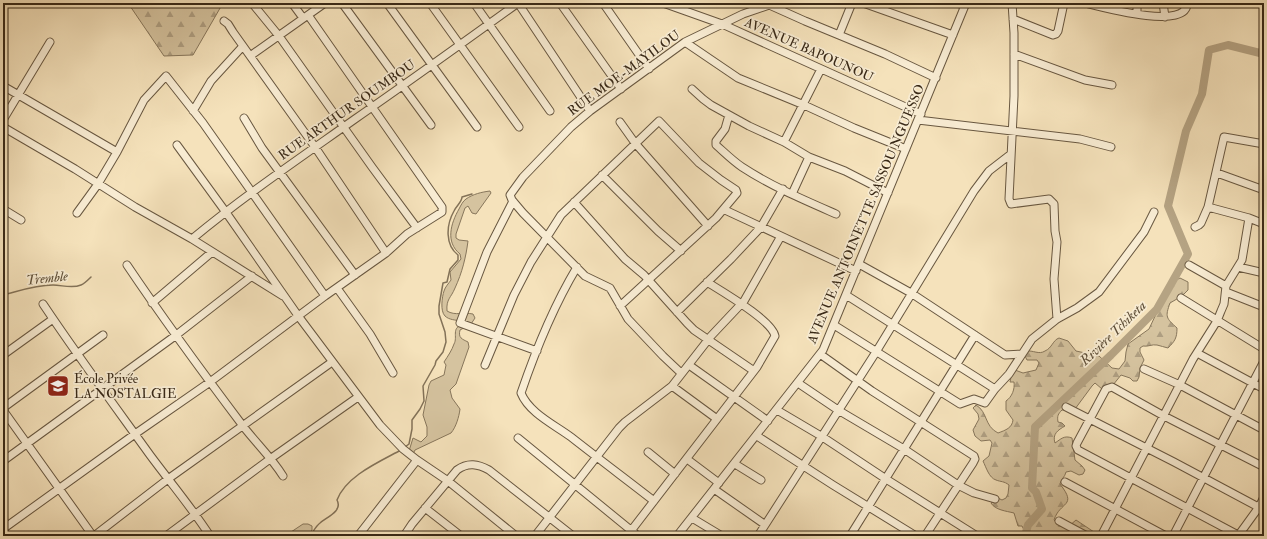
<svg xmlns="http://www.w3.org/2000/svg" width="1267" height="539" viewBox="0 0 1267 539" font-family="'IM FELL Double Pica',serif">
<style>
.grass{fill:#d5c39f;stroke:#87765b}
.forest{fill:url(#forest-firs);stroke:#87765b}
.lines{fill:none;stroke-linecap:round;stroke-linejoin:round}
.stream{stroke:#837258;stroke-width:1.5}
.river{stroke:#b5a383;stroke-width:8}
.minor-casing{stroke:#685740;stroke-width:9}
.minor{stroke:#f8ecd3;stroke-width:7}
.labels{text-anchor:middle;dominant-baseline:central;stroke-width:3.5;stroke-linejoin:round;paint-order:stroke}
.street-label{font-size:13px;fill:#392917;stroke:#f8ecd3}
.poi-label{font-size:13px;fill:#392917;stroke:#f8ecd3;text-anchor:start}
.water-label{font-size:14px;font-style:italic;fill:#5e4e37;stroke:#f8ecd3}
</style>
<defs>
<pattern id="forest-firs" width="22" height="20" patternUnits="userSpaceOnUse"><rect width="22" height="20" fill="#d5c39f"/><path d="M5 1l3.5 6h-7zM16 11l3.5 6h-7z" fill="#ae9e81"/></pattern>
</defs>
<rect width="100%" height="100%" fill="#f5e2bb"/>
<filter id="stains"><feTurbulence type="fractalNoise" baseFrequency=".005" numOctaves="4"/><feColorMatrix values="0 0 0 0 .2 0 0 0 0 .09 0 0 0 0 .02 0 0 0 .5 -.17"/></filter>
<radialGradient id="worn" r=".72"><stop offset=".6" stop-color="#630" stop-opacity="0"/><stop offset="1" stop-color="#630" stop-opacity=".3"/></radialGradient>
<path class="grass" d="M490,191L491,193L476,214L472,213L468,206L465,208L456,234V238L459,240L468,241C466,257 462,273 455,288C451,298 446,299 447,311C455,316 464,312 473,314L475,318L471,324L460,330C458,338 462,339 468,342L469,347L456,384L450,390L452,398L460,409C459,417 456,427 451,433L415,450L413,454L409,451L413,438L421,442L427,436V427L423,415L429,385L431,381L444,375L446,365L444,362C448,356 452,350 454,344C458,337 451,328 462,325L461,321C456,320 449,320 445,316C440,311 442,297 444,291C445,287 449,283 451,280L450,272L461,259L460,254C445,242 451,223 459,209C461,205 463,201 466,199C473,194 482,192 490,191Z
M303,524H308L312,526V530L308,536H285Z"/>
<path class="forest" d="M128,3H223L193,55L164,56Z
M1180,278L1188,282V290L1182,296L1170,303C1165,317 1166,318 1177,328C1177,338 1175,341 1168,348C1164,347 1161,346 1157,345C1152,344 1148,347 1143,346L1140,348V352L1144,360L1140,368L1139,377L1137,381H1133L1130,378L1121,375L1113,385L1102,389L1095,383L1092,386L1075,409L1071,410H1062C1058,414 1057,416 1058,422L1062,423L1065,426C1058,430 1052,434 1055,443C1061,439 1064,435 1072,438L1075,460L1082,466L1085,470L1083,474L1079,475L1071,471L1066,472C1065,477 1061,479 1060,484C1078,507 1060,501 1054,520L1057,523L1069,526L1076,520L1094,532L1096,536H1027L1022,526H1018L1014,513C1006,511 995,510 991,503L998,498L1002,500L1006,498L1008,494L1009,485C1004,481 1001,482 996,480C989,478 986,467 983,461L989,456L992,443L990,440L981,441L975,436L973,430L979,419L978,414L973,408L976,405C988,412 984,426 998,433C1006,430 1012,428 1013,420L1006,410V401C1012,397 1015,389 1014,382H1010L1012,373L1015,370L1023,373L1036,370L1039,363L1037,360H1027L1025,356L1026,351C1033,350 1039,355 1045,351C1052,348 1053,340 1059,338L1068,341L1076,351L1099,356L1112,368L1119,369L1125,361L1126,352L1128,344L1149,329L1164,297L1176,280Z"/>
<g class="lines">
<path class="stream" d="M3,295C19,291 35,285 53,285C62,285 72,289 81,285C84,284 88,280 91,277
M405,447L409,444L412,429V420L420,409L424,401L423,386L435,365L436,361L443,352L446,342L445,332L439,314V306L443,283L447,282L450,269L458,260V255C445,245 446,225 454,211C456,206 462,202 462,197L472,194
M310,536C313,532 316,526 320,523C327,517 343,511 337,500C346,476 379,462 401,450"/>
<path class="river" d="M1025,536L1028,525L1042,509L1036,492L1032,488L1035,427L1111,355L1157,309L1188,254L1168,206L1186,131L1202,94L1209,50L1228,45L1264,54"/>
<g class="minor-casing">
<path id="minor" d="M252,3L279,36L372,167L417,228
M292,3L303,18
M342,3L431,125
M387,3L477,127
M430,3L519,127
M474,3L550,111
M518,3L590,111
M560,3L621,89
M603,3L649,69
M663,3L722,24L921,114
M863,3L953,35
M957,3L965,6
M1012,3L1014,33V96L1009,199L1011,204L1049,199L1054,204L1055,231L1057,242L1054,279L1057,319
M1085,3C1101,7 1188,31 1187,3
M1137,3V14
M1163,3L1165,17
M767,4L805,21L885,54L936,78
M1013,19L1053,35L1056,34L1058,31L1064,3
M224,21L228,24L233,32L315,147L386,253
M839,35L852,3
M685,42L738,78L804,105L854,128L906,149
M1014,54L1085,80L1112,85
M250,56L325,3
M3,86L117,152
M692,89L703,99L711,105L749,126L784,142L809,157L845,171L888,193
M193,111L211,81L243,46
M729,115L725,129L716,141V145C725,153 733,161 742,167C771,186 804,200 836,214
M244,118L262,148L355,275
M3,120L50,42
M918,120L1080,139L1111,147
M620,122L635,143L708,226
M3,127L75,169L135,207L192,239L283,296
M784,142L821,69
M177,145L225,211L299,317L380,425L403,449L417,460L448,481L516,536
M1217,173L1264,190
M602,175L658,231L681,251
M792,194L809,157
M513,201L487,252L460,323L537,351
M574,202L625,259L644,275L687,323L694,330L754,371
M1208,207L1249,218L1264,224
M3,209L21,220
M725,210L856,271
M77,213L98,184L117,152L144,100L166,76L203,123L325,296
M1195,227L1199,225L1201,223L1208,207L1224,137L1264,144
M192,239C244,196 300,158 355,119C410,81 464,42 518,3
M859,264L911,293L1005,355L1021,354
M127,265C164,320 203,373 243,426C256,443 272,458 283,476
M1189,265L1226,286
M577,267C553,307 536,349 521,393C529,413 555,425 571,437C599,459 627,480 654,501
M1238,267L1264,273
M337,288L370,334L393,373
M1226,292L1264,307
M846,295L995,389
M1181,298L1264,349
M152,303L212,252
M43,304C77,355 114,405 150,455C170,482 192,508 210,536
M677,312L731,259L761,227L783,189
M834,325L960,404L974,399L985,403L995,389L1009,374L1032,339L1057,319L1077,308L1099,292L1144,232L1154,212
M1197,353L1264,389
M820,354L872,391L974,456L975,459L973,463L925,536
M3,355L53,319
M485,365L514,295L531,262L561,215L659,121L699,163L721,180L736,190L737,193L716,218L620,306
M689,365L768,421
M1144,369L1180,385L1264,430
M681,373L663,356L628,319L610,288L585,276L523,213L512,200L510,195L523,177L571,127L590,111L685,42L743,14L775,3
M798,383L838,410L904,449L958,485L974,493L995,499
M672,386L717,419
M1066,407L1174,462L1264,510
M3,408L103,335
M3,410L93,536
M777,410L821,436L886,479L977,536
M757,436L833,485L916,536
M518,438L638,536
M648,452L675,474
M687,459L719,483
M3,461L175,336L252,276
M735,464L761,480
M1065,482L1166,536
M714,489L764,524
M425,508L461,536
M692,518L722,536
M1059,521L1087,536
M3,529L135,434L210,382L325,296L386,253L407,234L442,212V207L308,15
M94,536L168,479L332,362
M166,536L270,459L358,397
M358,536L417,460
M404,536L412,524L457,470C468,462 478,464 489,470L573,536
M535,536L619,428L625,422L672,386L711,336L744,301L781,236
M627,536L757,367L775,336C772,320 721,291 707,282
M677,536L823,350L966,3
M758,536L876,352L974,191L989,171L1011,154
M850,536L975,335
M1101,536L1193,359L1217,321L1221,311L1224,304L1226,286L1242,260L1249,218
M1173,536L1264,361
M1238,536L1259,507L1264,497
M1240,536L1078,450L1076,446L1077,443L1106,389L1112,387L1164,416L1264,467"/>
</g>
<use href="#minor" class="minor"/>
</g>
<defs>
<g id="school-square" transform="scale(1.15)"><rect x="-9" y="-9" width="18" height="18" rx="4" fill="#8f2418" stroke="#f8ecd3"/><path d="M0-5L7-2L0 1L-7-2ZM-4 1L0 2.5L4 1V4Q0 6-4 4Z" fill="#fff"/></g>
</defs>
<g fill-rule="evenodd">
<use href="#school-square" x="58" y="386"/>
</g>
<g class="labels">
<g class="street-label">
<text transform="translate(809 50) rotate(24)">AVENUE BAPOUNOU</text>
<text transform="translate(624 73) rotate(-36)">RUE MOE-MAYILOU</text>
<text transform="translate(347 110) rotate(-35)">RUE ARTHUR SOUMBOU</text>
<text transform="translate(866 214) rotate(-67)">AVENUE ANTOINETTE SASSOU NGUESSO</text>
</g>
<g class="poi-label">
<text x="74" y="379">École Privée<tspan x="74" dy="15">LA NOSTALGIE</tspan></text>
</g>
<g class="water-label">
<text transform="translate(47 278) rotate(-6)">Tremble</text>
<text transform="translate(1113 333) rotate(-44)">Rivière Tchiketa</text>
</g>
</g>
<rect width="1267" height="539" fill="none" stroke="#f5e2bb" stroke-width="16"/>
<rect x="4" y="4" width="1259" height="531" fill="none" stroke="#392917" stroke-width="2"/>
<rect x="8" y="8" width="1251" height="523" fill="none" stroke="#392917"/>
<rect width="100%" height="100%" filter="url(#stains)"/>
<rect width="100%" height="100%" fill="url(#worn)"/>
</svg>
